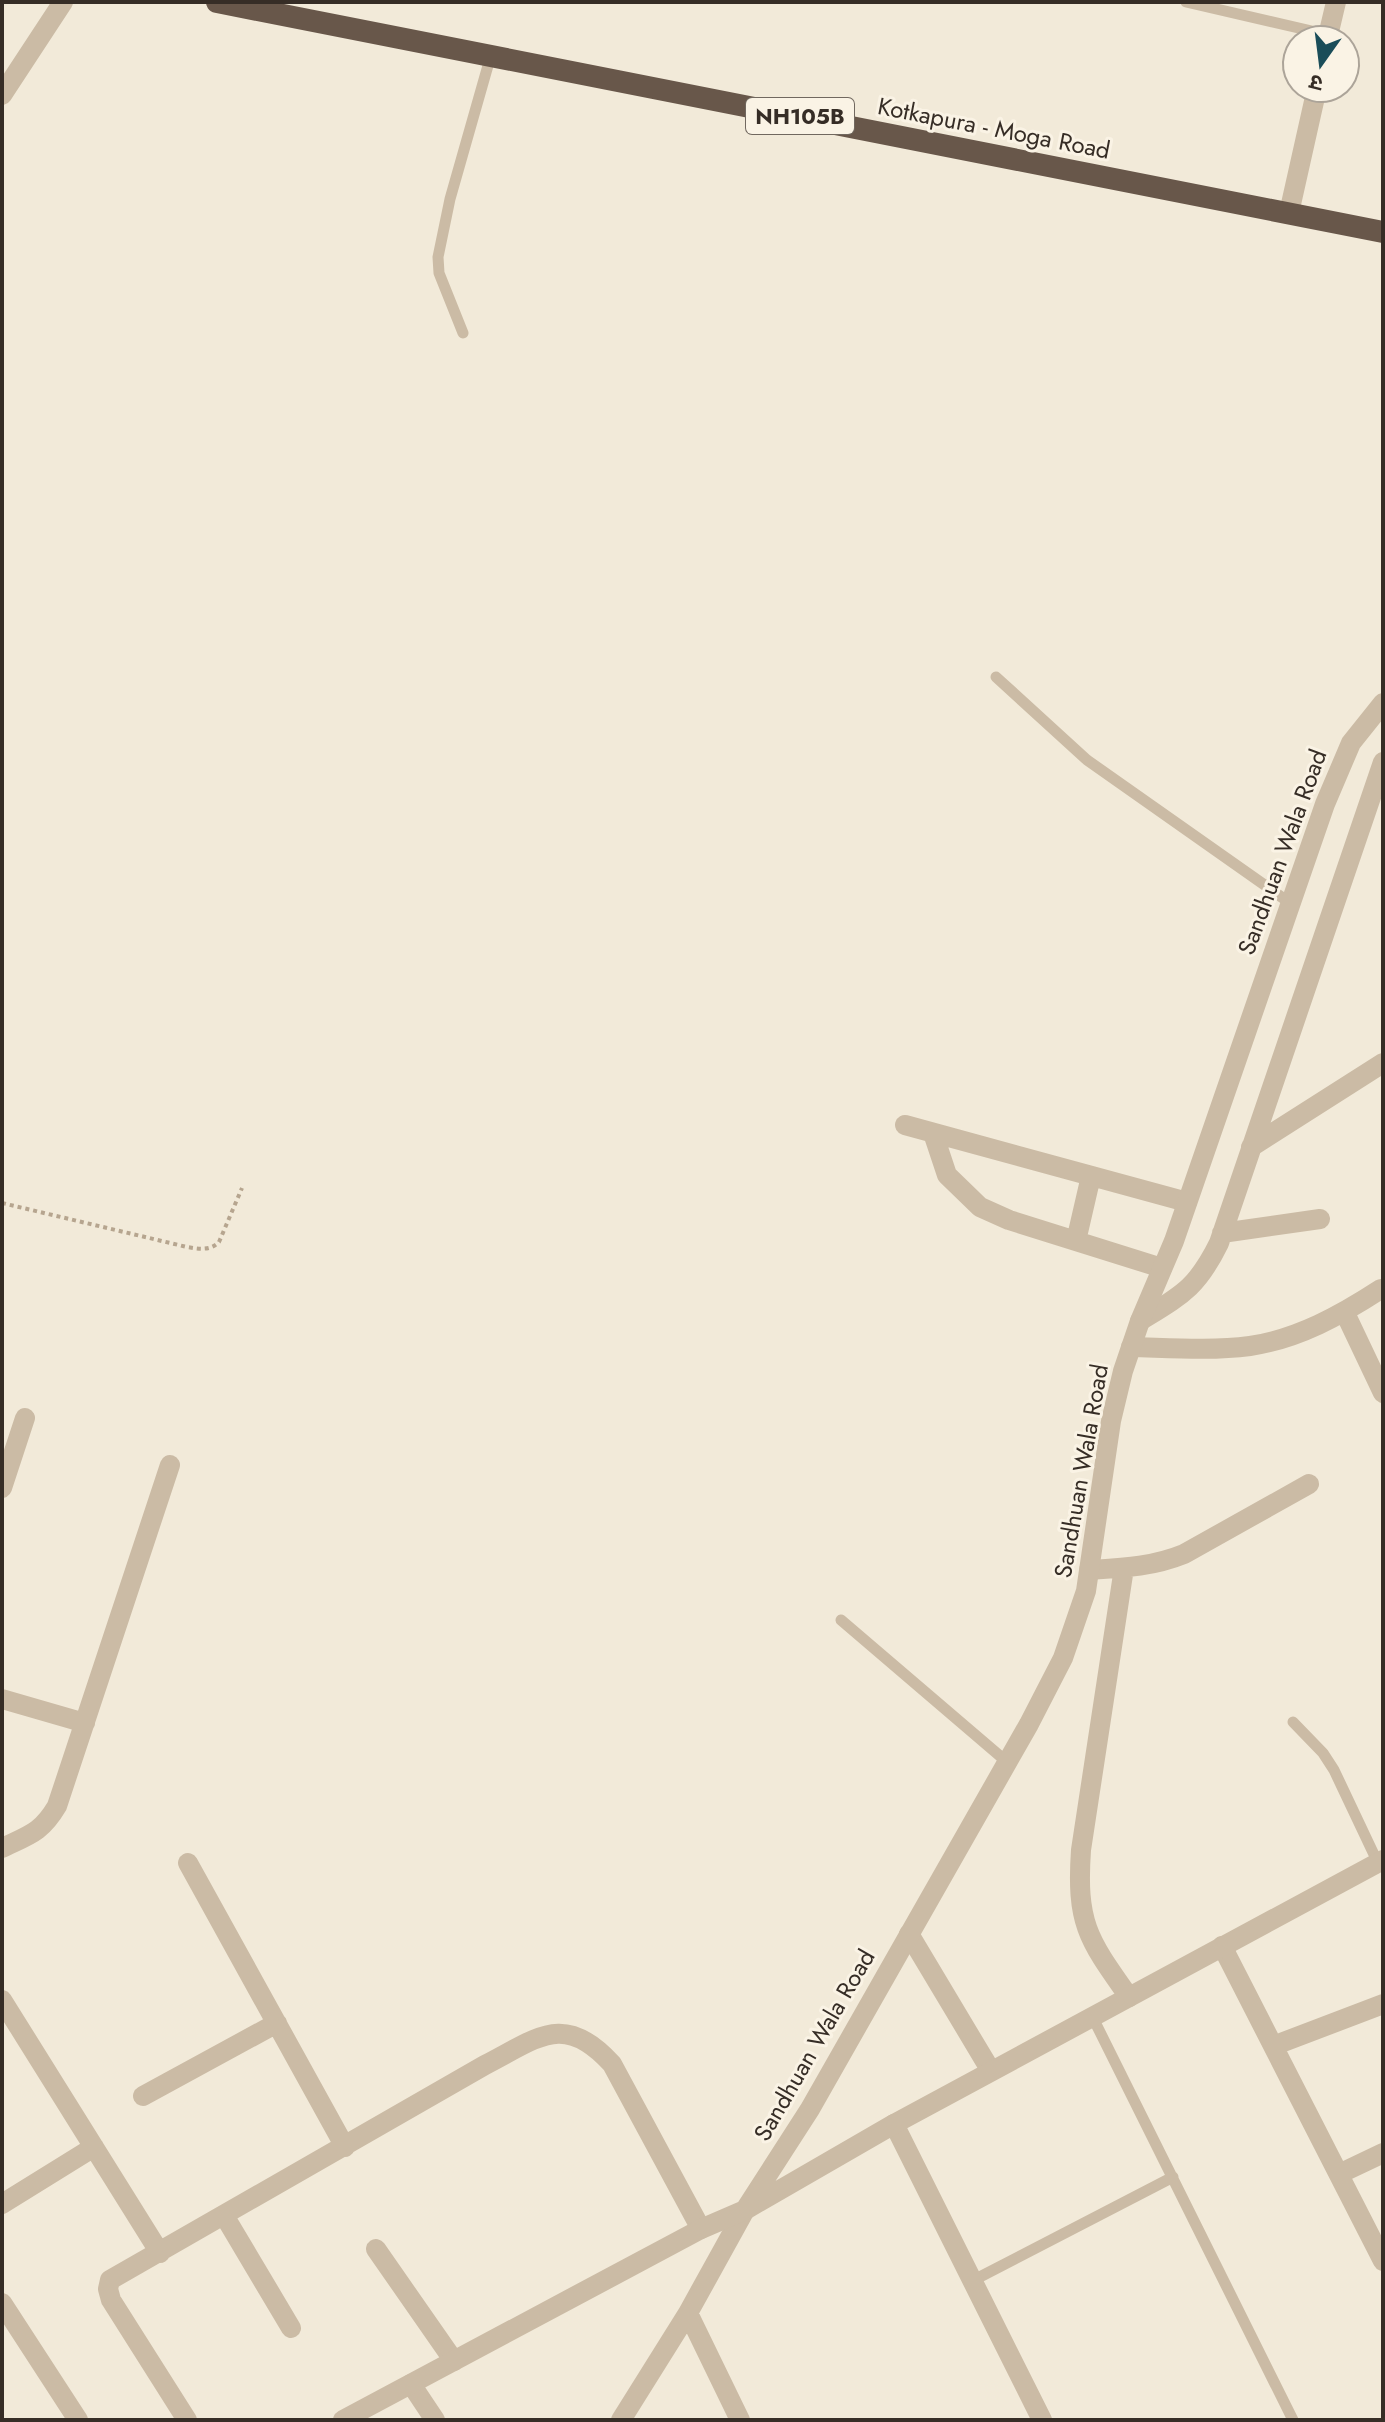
<svg xmlns="http://www.w3.org/2000/svg" width="1385" height="2422" viewBox="0 0 1385 2422" font-family="Jost,'Noto Sans Devanagari',sans-serif">
<style>
.lines{fill:none;stroke-linecap:round;stroke-linejoin:round}
.path{stroke:#b6a58f;stroke-width:4;stroke-dasharray:4 4;stroke-linecap:butt}
.service{stroke:#cbbba5;stroke-width:11}
.minor{stroke:#cbbba5;stroke-width:20}
.tertiary{stroke:#cbbba5;stroke-width:20}
.trunk{stroke:#68574a;stroke-width:22}
.labels{text-anchor:middle;dominant-baseline:central;stroke-width:6;stroke-linejoin:round;paint-order:stroke}
.shield{fill:#faf3e5;stroke:#71685f;stroke-width:2}
.shield-label{font-size:22px;font-weight:bold;fill:#362d26}
.street-label{font-size:24px;fill:#362d26;stroke:#faf3e5}
</style>
<rect width="100%" height="100%" fill="#f2ead9"/>
<g class="lines">
<path class="path" d="M2,1203L187,1247C200,1249 210,1251 219,1242L242,1188"/>
<path class="service" d="M1186,2L1329,35
M463,333L439,273L438,257L450,199L491,55
M996,677L1087,760L1290,903
M841,1620L1007,1762
M1293,1722L1323,1753L1334,1770L1378,1863
M1092,2016L1293,2420
M972,2281L1173,2177"/>
<path class="minor" d="M1327,40L1336,2
M2,95L63,2
M1289,213L1317,88
M905,1125L1187,1202
M933,1133L947,1175L980,1207L1009,1220L1162,1268
M1251,1147L1383,1063
M1222,1233L1320,1219
M1076,1241L1091,1176
M1345,1313L1383,1393
M1140,1321C1182,1295 1197,1288 1219,1243L1383,762
M1131,1347C1171,1348 1211,1351 1250,1346C1298,1339 1341,1315 1381,1289
M2,1488L25,1418
M1124,1568L1081,1850C1076,1924 1088,1939 1129,1997
M1089,1570C1122,1568 1152,1567 1184,1554L1309,1484
M2,1699L85,1723
M2,1848C29,1835 41,1833 57,1806L170,1465
M188,1863L345,2147
M909,1934L991,2071
M1222,1946L1383,2261
M2,2000L160,2253
M1273,2046L1383,2004
M143,2096L277,2023
M894,2124L1042,2420
M1339,2174L1383,2153
M2,2204L94,2147
M225,2217L291,2328
M376,2249L454,2361
M2,2303L78,2420
M688,2313L740,2420
M411,2384L435,2420
M187,2420L111,2300L108,2289L110,2280L485,2065C538,2038 564,2011 612,2064L701,2229
M621,2420L688,2313L745,2210"/>
<path class="tertiary" d="M745,2210L810,2109L1029,1724L1063,1658L1086,1591L1111,1421L1123,1371L1140,1321L1174,1241L1325,804L1351,743L1383,703
M343,2420L701,2229L745,2210L894,2124L1383,1860"/>
<path class="trunk" d="M217,2L1383,232"/>
</g>
<g class="labels">
<rect class="shield" x="746" y="98" width="108" height="36" rx="6"/>
<g class="shield-label">
<text x="800" y="116">NH105B</text>
</g>
<g class="street-label">
<text transform="translate(994 128) rotate(11)">Kotkapura - Moga Road</text>
<text transform="translate(1282 852) rotate(-70)">Sandhuan Wala Road</text>
<text transform="translate(1081 1471) rotate(-80)">Sandhuan Wala Road</text>
<text transform="translate(814 2045) rotate(-60)">Sandhuan Wala Road</text>
</g>
</g>
<rect width="1385" height="2422" fill="none" stroke="#362d26" stroke-width="8"/>
<g transform="translate(1321 64) rotate(194)"><circle r="38" fill="#faf3e5" stroke="#aca499" stroke-width="2"/>
<path d="M0-6L14 30L0 20L-14 30Z" fill="#1a4d59"/>
<text y="-12" font-size="22" font-weight="bold" text-anchor="middle" fill="#362d26">उ</text>
</g>
</svg>
